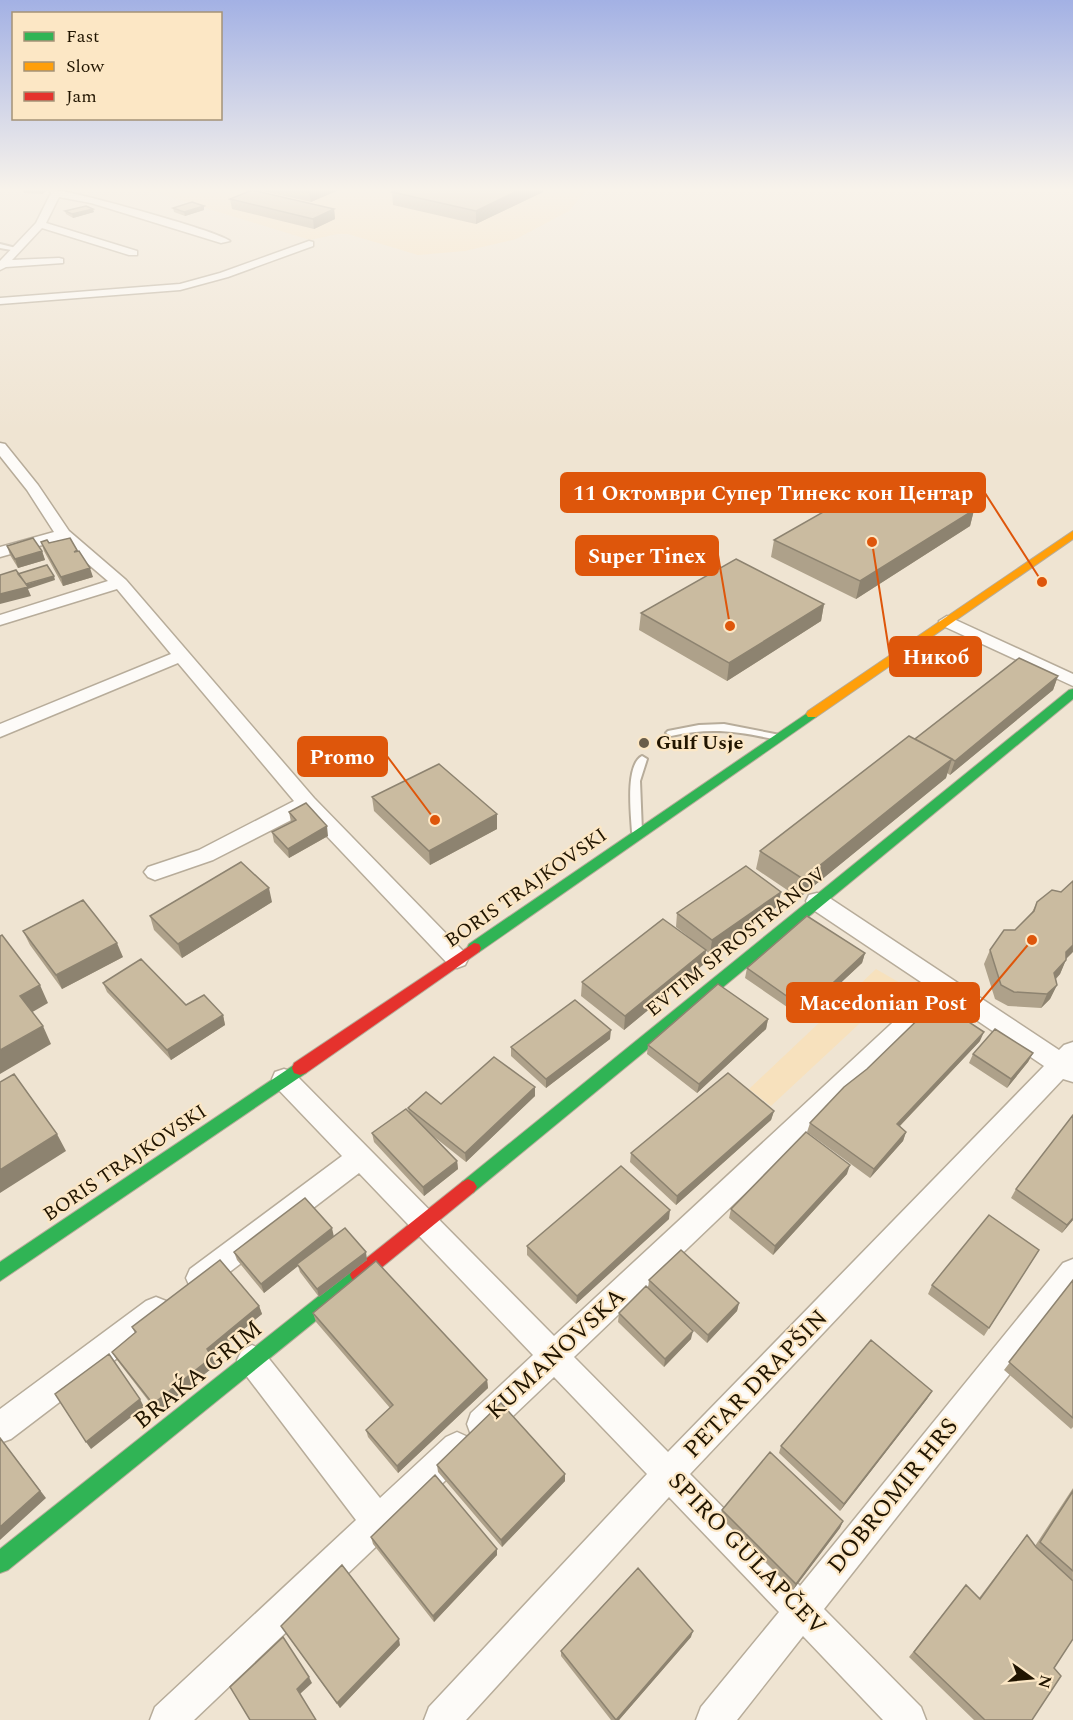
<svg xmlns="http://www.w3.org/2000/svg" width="1073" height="1720" viewBox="0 0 1073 1720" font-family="Spectral,serif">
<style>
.built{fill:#f7e1bd}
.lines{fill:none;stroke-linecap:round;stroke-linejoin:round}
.lane-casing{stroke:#b7ac9a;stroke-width:4}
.street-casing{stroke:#b7ac9a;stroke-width:3}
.fast-casing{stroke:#b7ac9a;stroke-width:2}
.slow-casing{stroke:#b7ac9a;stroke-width:2}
.jam-casing{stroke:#b7ac9a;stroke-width:2}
.lane{fill:#fdfbf8;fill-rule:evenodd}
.street{fill:#fdfbf8;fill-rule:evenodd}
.fast{fill:#30b455;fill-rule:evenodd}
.slow{fill:#ff9f0a;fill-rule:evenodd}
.jam{fill:#e5322d;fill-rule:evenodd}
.wall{fill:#aea18a}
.shaded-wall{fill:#8d8370}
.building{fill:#cabba0;stroke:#8d8370;stroke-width:1.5}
.poi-dot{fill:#695d4a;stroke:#fce7c5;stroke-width:2}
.labels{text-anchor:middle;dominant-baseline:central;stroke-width:4.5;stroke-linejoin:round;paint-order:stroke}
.poi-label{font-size:20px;font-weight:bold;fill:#211501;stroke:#fce7c5;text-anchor:start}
.street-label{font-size:20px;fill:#211501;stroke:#fce7c5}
.near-street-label{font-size:24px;fill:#211501;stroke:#fce7c5}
.leader{fill:none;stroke:#de560b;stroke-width:2}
.callout-dot{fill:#de560b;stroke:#fce7c5;stroke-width:2}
.callout{fill:#de560b;stroke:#de560b;stroke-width:2}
.callout-label{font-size:21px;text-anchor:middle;font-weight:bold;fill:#fff}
</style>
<rect width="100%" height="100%" fill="#efe4d2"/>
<path class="built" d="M144,189H587L569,211L516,239L465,251L418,255L348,234H337L310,240Z
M876,969L902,984L771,1106L749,1089Z"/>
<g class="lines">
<g class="lane-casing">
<path id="lane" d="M0,244L20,249L17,251L0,248Z
M724,724L780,735L782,737L777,740C739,731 710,727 671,736L666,733L668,731L699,725Z
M642,756L647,759L640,781L642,832L637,836L632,832C631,814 625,765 642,756Z"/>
</g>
<g class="street-casing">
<path id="street" d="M48,189C67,189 218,231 230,241L221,243L91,203L59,197L46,223L137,251V255H129L42,228L12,260L59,258L63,259V263L6,267L0,270V261L36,223L51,193Z
M309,241L313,242V246L228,277L180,290L0,304V298L180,284L220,273Z
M0,443L5,444L38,485L69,531L126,580L314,798L465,953L468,959L465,965L457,968L449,965L305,813L213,860L155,880L148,877L144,872L148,867L199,850L294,801L178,663L0,737V724L171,654L117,589L0,625V615L108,581L60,540L0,557V547L54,532L27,490L0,456Z
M947,616L1073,674V686L941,625L939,621Z
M817,893L825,895L1059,1050L1064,1045L1073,1042V1082L1063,1079L690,1474L800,1586L1063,1263L1073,1259V1294L824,1609L921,1707L926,1720H883L803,1636L737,1720H696L701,1707L779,1612L669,1497L466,1720H424L429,1707L647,1474L554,1377L493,1435L482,1439L471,1435L467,1424L471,1413L533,1355L359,1173L210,1287L200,1291L190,1287L186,1278L190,1269L342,1156L275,1086L272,1079L275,1072L284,1069L293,1072L554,1336L930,988L809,907L806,901L809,895ZM947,1000L1044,1066L668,1452L574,1357Z
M156,1297L166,1301L170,1311L166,1321L11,1439L0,1443V1409L146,1301Z
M252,1345L262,1350L380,1498L446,1437L457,1432L468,1437L473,1448L468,1459L194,1720H150L155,1707L356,1520L242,1370L237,1360L242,1350Z"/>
</g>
<g class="fast-casing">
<path id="fast" d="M1073,689V699L474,1192L468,1195L462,1192L459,1187L462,1182L1069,690Z
M812,710L816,711L818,714L816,717L479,952H469L467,948L469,944Z
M300,1061L306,1063L308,1068L306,1073L0,1281V1262Z
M359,1266L365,1269L368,1275L365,1281L8,1570L0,1573V1549L353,1269Z"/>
</g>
<g class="slow-casing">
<path id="slow" d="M1073,531V539L816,717H808L806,714L808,711Z"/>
</g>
<g class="jam-casing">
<path id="jam" d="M474,943L479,944L481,948L479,952L306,1073L300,1075L294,1073L292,1068L294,1063Z
M468,1179L474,1182L477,1187L474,1192L365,1281L359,1284L353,1281L350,1275L353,1269L462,1182Z"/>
</g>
<use href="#lane" class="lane"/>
<use href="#street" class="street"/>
<use href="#fast" class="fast"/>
<use href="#slow" class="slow"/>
<use href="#jam" class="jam"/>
</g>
<path class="wall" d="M23,189H48V190L42,194L24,193Z
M253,189H341L311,202Z
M399,189H543V192L476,224L393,205L392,192Z
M230,199L334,209L335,219L314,229L232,209Z
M204,206V210L185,216L174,212L173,208Z
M65,211L94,212L73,218L66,214Z
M974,510L970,526L856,599L771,557L774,540Z
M41,542L49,543L93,577L63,586L44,551Z
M7,546L42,551L45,560L18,568L10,555Z
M824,604L821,621L727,681L639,630L641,613Z
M1058,676L1053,690L950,775L947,773L946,778L799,898L756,869L760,851L915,740Z
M372,797L497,814V829L430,865L374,811Z
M289,812L328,836L289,858L274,842L272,832L291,822Z
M272,902L182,958L154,930L150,916Z
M1037,902L1066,959L1060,974L1056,979L1057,985L1050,999L1041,1008L1008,1006L995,999L984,964L990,950L1015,930L1032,912Z
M778,906L710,954L706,951L704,964L624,1030L581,996L582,982L690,938L676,927L677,913Z
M23,931L123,957L62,989L30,945Z
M865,953L862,963L803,1018L745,978L747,968Z
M103,983L223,1015L225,1025L171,1060L107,992Z
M768,1019L766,1029L697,1093L647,1054L648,1045Z
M610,1039L546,1088L511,1056V1047Z
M980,1041L900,1126L906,1132L903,1141L870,1178L807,1132L810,1123Z
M1033,1053L1028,1062L1007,1088L969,1063L973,1054Z
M535,1096L466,1162L433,1136L457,1161L458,1169L424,1196L374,1142L372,1133L409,1112L408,1108Z
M774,1111L771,1120L676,1205L630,1162L631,1153Z
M847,1174L773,1255L729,1218L731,1209Z
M1016,1189L1073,1220L1062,1233L1011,1198Z
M669,1219L576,1304L527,1255V1246Z
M334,1236L367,1260L319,1297L300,1272L298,1266L264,1293L237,1260L234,1252Z
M1039,1250L984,1336L928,1294L932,1285Z
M649,1280L739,1303L737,1311L707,1343L656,1296L691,1339L664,1367L618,1322L619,1313L648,1289Z
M1073,1280V1427L1071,1429L1004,1370Z
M259,1306L262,1314L211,1356L216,1365L157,1412L117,1360L112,1352L135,1333L132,1327Z
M313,1313L487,1380L488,1388L398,1473L368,1437L366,1430L390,1408L316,1322Z
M932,1391L927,1399L840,1511L779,1453L781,1446Z
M437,1465L565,1481L502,1547L438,1472Z
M1073,1488V1639L1054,1668L1032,1720H974L909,1657L966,1585L979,1598L1027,1535L1035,1546Z
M722,1510L843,1521L840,1528L793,1590L720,1517Z
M371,1537L497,1549V1555L434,1622L373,1544Z
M281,1626L400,1645L340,1708Z
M691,1637L619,1720H611L561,1656V1651Z"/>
<path class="shaded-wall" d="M43,189H48V190L42,194L41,191Z
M317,189H341L311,202L309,192Z
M521,189H543V192L476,224V211Z
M204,206V210L185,216L184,212Z
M93,209L94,212L73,218L72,214Z
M334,209L335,219L314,229L313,219Z
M974,510L970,526L856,599L860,581Z
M42,551L45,560L18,568L15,559Z
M90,568L93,577L63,586L61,577Z
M54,576L55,580L28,589L31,596L0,604V594L24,585Z
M824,604L821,621L727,681L729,663Z
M1058,676L1053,690L950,775L955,761Z
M952,759L946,778L799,898L803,879Z
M497,814V829L430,865L429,851Z
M327,826L328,836L289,858L288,849Z
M269,888L272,902L182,958L178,944Z
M781,892L778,906L710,954L712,940Z
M117,943L123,957L62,989L56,975Z
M1073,945V952L1059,966L1066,952Z
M706,950L704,964L624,1030L625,1016Z
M865,953L862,963L803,1018L805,1009Z
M1066,960L1060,974L1048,987L1054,973Z
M40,985L48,1003L29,1014L20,996Z
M1057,985L1050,999L1041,1008L1047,994Z
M223,1015L225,1025L171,1060L167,1050Z
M768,1019L766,1029L697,1093L699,1084Z
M43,1026L51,1044L0,1074V1050Z
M611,1030L610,1039L546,1088V1079Z
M984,1032L980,1041L893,1133L897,1124Z
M1033,1053L1028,1062L1007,1088L1011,1079Z
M535,1087V1096L466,1162L465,1153Z
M774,1111L771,1120L676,1205L677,1196Z
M906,1132L903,1141L870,1178L874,1169Z
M57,1134L66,1151L0,1193V1170Z
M457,1161L458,1169L424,1196L423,1187Z
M850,1165L847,1174L773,1255L775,1246Z
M670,1210L669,1219L576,1304L577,1296Z
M1073,1218V1220L1062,1233L1067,1225Z
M332,1228L334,1237L297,1264L298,1266L264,1293L261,1284Z
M366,1252L367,1260L319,1297L317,1289Z
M739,1303L737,1311L707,1343L708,1335Z
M259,1306L262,1314L210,1357L207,1349Z
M693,1331L691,1339L664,1367L665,1359Z
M212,1357L216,1365L157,1412L153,1404Z
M487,1380L488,1388L398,1473L397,1466Z
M932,1391L927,1399L840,1511L844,1504Z
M140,1399L144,1407L91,1449L86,1442Z
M0,1438L46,1498L0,1540Z
M565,1474V1481L502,1547L501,1540Z
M843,1521L840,1528L793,1590L796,1584Z
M497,1549V1555L434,1622L433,1616Z
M693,1631L691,1637L619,1720H616Z
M399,1639L400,1645L340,1708L337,1703Z
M309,1677L312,1683L300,1694L297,1689Z"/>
<path class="building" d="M23,189H43L41,191Z
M295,189H317L309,192Z
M399,189H521L476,211L392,192Z
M252,190L334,209L313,219L230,199Z
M192,202L204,206L184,212L173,208Z
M86,206L93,209L72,214L65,211Z
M890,474L974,510L860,581L774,540Z
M33,538L42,551L15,559L7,546Z
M70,538L77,550L74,552L79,551L90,568L61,577L41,542L47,540L49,543Z
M736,559L824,604L729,663L641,613Z
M47,565L54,576L26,584L18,574Z
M16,570L28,587L0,594V575Z
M1019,658L1058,676L955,761L915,739Z
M909,736L952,759L803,879L760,851Z
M439,764L497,814L429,851L372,797Z
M306,803L327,826L288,849L272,832L296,820L289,812Z
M241,862L269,888L178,944L150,916Z
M746,866L781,892L712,940L677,913Z
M1073,881V945L1066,952V960L1054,973L1057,985L1047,994L1014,992L1001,985L990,950L1004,930H1015L1034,911L1037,902L1052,890L1061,892Z
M83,900L117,943L56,975L23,931Z
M807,916L865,953L805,1009L747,968Z
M663,919L706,950L625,1016L582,982Z
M2,935L40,985L20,996L43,1026L0,1050V936Z
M141,959L186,1005L204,995L223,1015L167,1050L103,983Z
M718,984L768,1019L699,1084L648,1045Z
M575,1000L611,1030L546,1079L511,1047Z
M937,1001L984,1032L897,1124L906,1132L874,1169L810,1123L844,1087L867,1069Z
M995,1029L1033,1053L1011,1079L973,1054Z
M494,1057L535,1087L465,1153L408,1108L426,1092L441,1104Z
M728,1073L774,1111L677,1196L631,1153Z
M14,1074L57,1134L0,1170V1082Z
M406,1109L457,1161L423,1187L372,1133Z
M1073,1115V1218L1067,1225L1016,1189Z
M806,1132L850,1165L775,1246L731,1209Z
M621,1166L670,1210L577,1296L527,1246Z
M305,1198L332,1228L261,1284L234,1252Z
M989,1215L1039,1250L989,1328L932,1285Z
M345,1228L366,1252L317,1289L297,1264Z
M681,1250L739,1303L708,1335L649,1280Z
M220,1260L259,1306L207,1349L212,1357L153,1404L112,1352L136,1332L132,1327Z
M376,1261L487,1380L397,1466L366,1430L393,1405L313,1313Z
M1073,1280V1418L1009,1362Z
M646,1286L693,1331L665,1359L619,1313Z
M871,1340L932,1391L844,1504L781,1446Z
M109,1354L140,1399L86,1442L55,1394Z
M501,1403L565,1474L501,1540L437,1465Z
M0,1438L40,1491L0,1527Z
M770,1452L843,1521L796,1584L722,1510Z
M435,1475L497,1549L433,1616L371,1537Z
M1073,1491V1571L1040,1542Z
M1027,1535L1036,1547L1073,1581V1639L1054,1668L1061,1676L1032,1720H985L914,1652L966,1585L980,1599Z
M342,1565L399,1639L337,1703L281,1626Z
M638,1568L693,1631L616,1720L561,1651Z
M283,1637L309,1677L297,1689L316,1720H250L230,1687Z"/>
<linearGradient id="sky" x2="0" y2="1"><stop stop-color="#a3b1e4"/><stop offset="0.44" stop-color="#f8f3eb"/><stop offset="1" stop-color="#f8f3eb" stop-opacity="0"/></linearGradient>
<rect width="1073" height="430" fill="url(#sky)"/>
<circle class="poi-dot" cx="644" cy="743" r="6"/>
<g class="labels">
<g class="poi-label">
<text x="656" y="743">Gulf Usje</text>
</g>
<g class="street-label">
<text transform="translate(526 888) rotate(-35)">BORIS TRAJKOVSKI</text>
<text transform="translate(736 942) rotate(-39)">EVTIM SPROSTRANOV</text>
<text transform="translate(125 1163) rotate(-34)">BORIS TRAJKOVSKI</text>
</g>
<g class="near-street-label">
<text transform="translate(556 1354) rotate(-43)">KUMANOVSKA</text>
<text transform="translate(198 1375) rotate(-39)">BRAḰA GRIM</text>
<text transform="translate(756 1384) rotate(-46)">PETAR DRAPŠIN</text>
<text transform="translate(893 1496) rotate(-51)">DOBROMIR HRS</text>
<text transform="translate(747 1554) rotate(46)">SPIRO GULAPČEV</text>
</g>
</g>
<path class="leader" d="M1042 582L985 493M730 626L718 555M872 542L890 657M435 820L387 756M1032 940L979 1003"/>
<g class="callout-dot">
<circle cx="1042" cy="582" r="6"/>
<circle cx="730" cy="626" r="6"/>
<circle cx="872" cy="542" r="6"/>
<circle cx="435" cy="820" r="6"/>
<circle cx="1032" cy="940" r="6"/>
</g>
<g class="callout">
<rect x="561" y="473" width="424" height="39" rx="6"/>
<rect x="576" y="536" width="142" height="39" rx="6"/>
<rect x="890" y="637" width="91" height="39" rx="6"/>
<rect x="298" y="737" width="89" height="39" rx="6"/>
<rect x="787" y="983" width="192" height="39" rx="6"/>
</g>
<g class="callout-label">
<text x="773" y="500">11 Октомври Супер Тинекс кон Центар</text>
<text x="647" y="563">Super Tinex</text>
<text x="936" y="664">Никоб</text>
<text x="342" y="764">Promo</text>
<text x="883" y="1010">Macedonian Post</text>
</g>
<rect x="12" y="12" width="210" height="108" fill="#fce7c5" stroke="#a49377" stroke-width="1.5"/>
<rect x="24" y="32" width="30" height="9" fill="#30b455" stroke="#a49377" stroke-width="1.5"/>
<text x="66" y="42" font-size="18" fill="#211501">Fast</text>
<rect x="24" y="62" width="30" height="9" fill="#ff9f0a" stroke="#a49377" stroke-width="1.5"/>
<text x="66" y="72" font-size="18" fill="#211501">Slow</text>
<rect x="24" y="92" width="30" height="9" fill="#e5322d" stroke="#a49377" stroke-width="1.5"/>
<text x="66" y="102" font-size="18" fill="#211501">Jam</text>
<g transform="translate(1031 1678) rotate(105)" stroke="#fce7c5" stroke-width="4.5" paint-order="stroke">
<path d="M0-4.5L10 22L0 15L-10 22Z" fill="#211501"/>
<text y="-9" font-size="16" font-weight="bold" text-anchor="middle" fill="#211501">N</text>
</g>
</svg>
